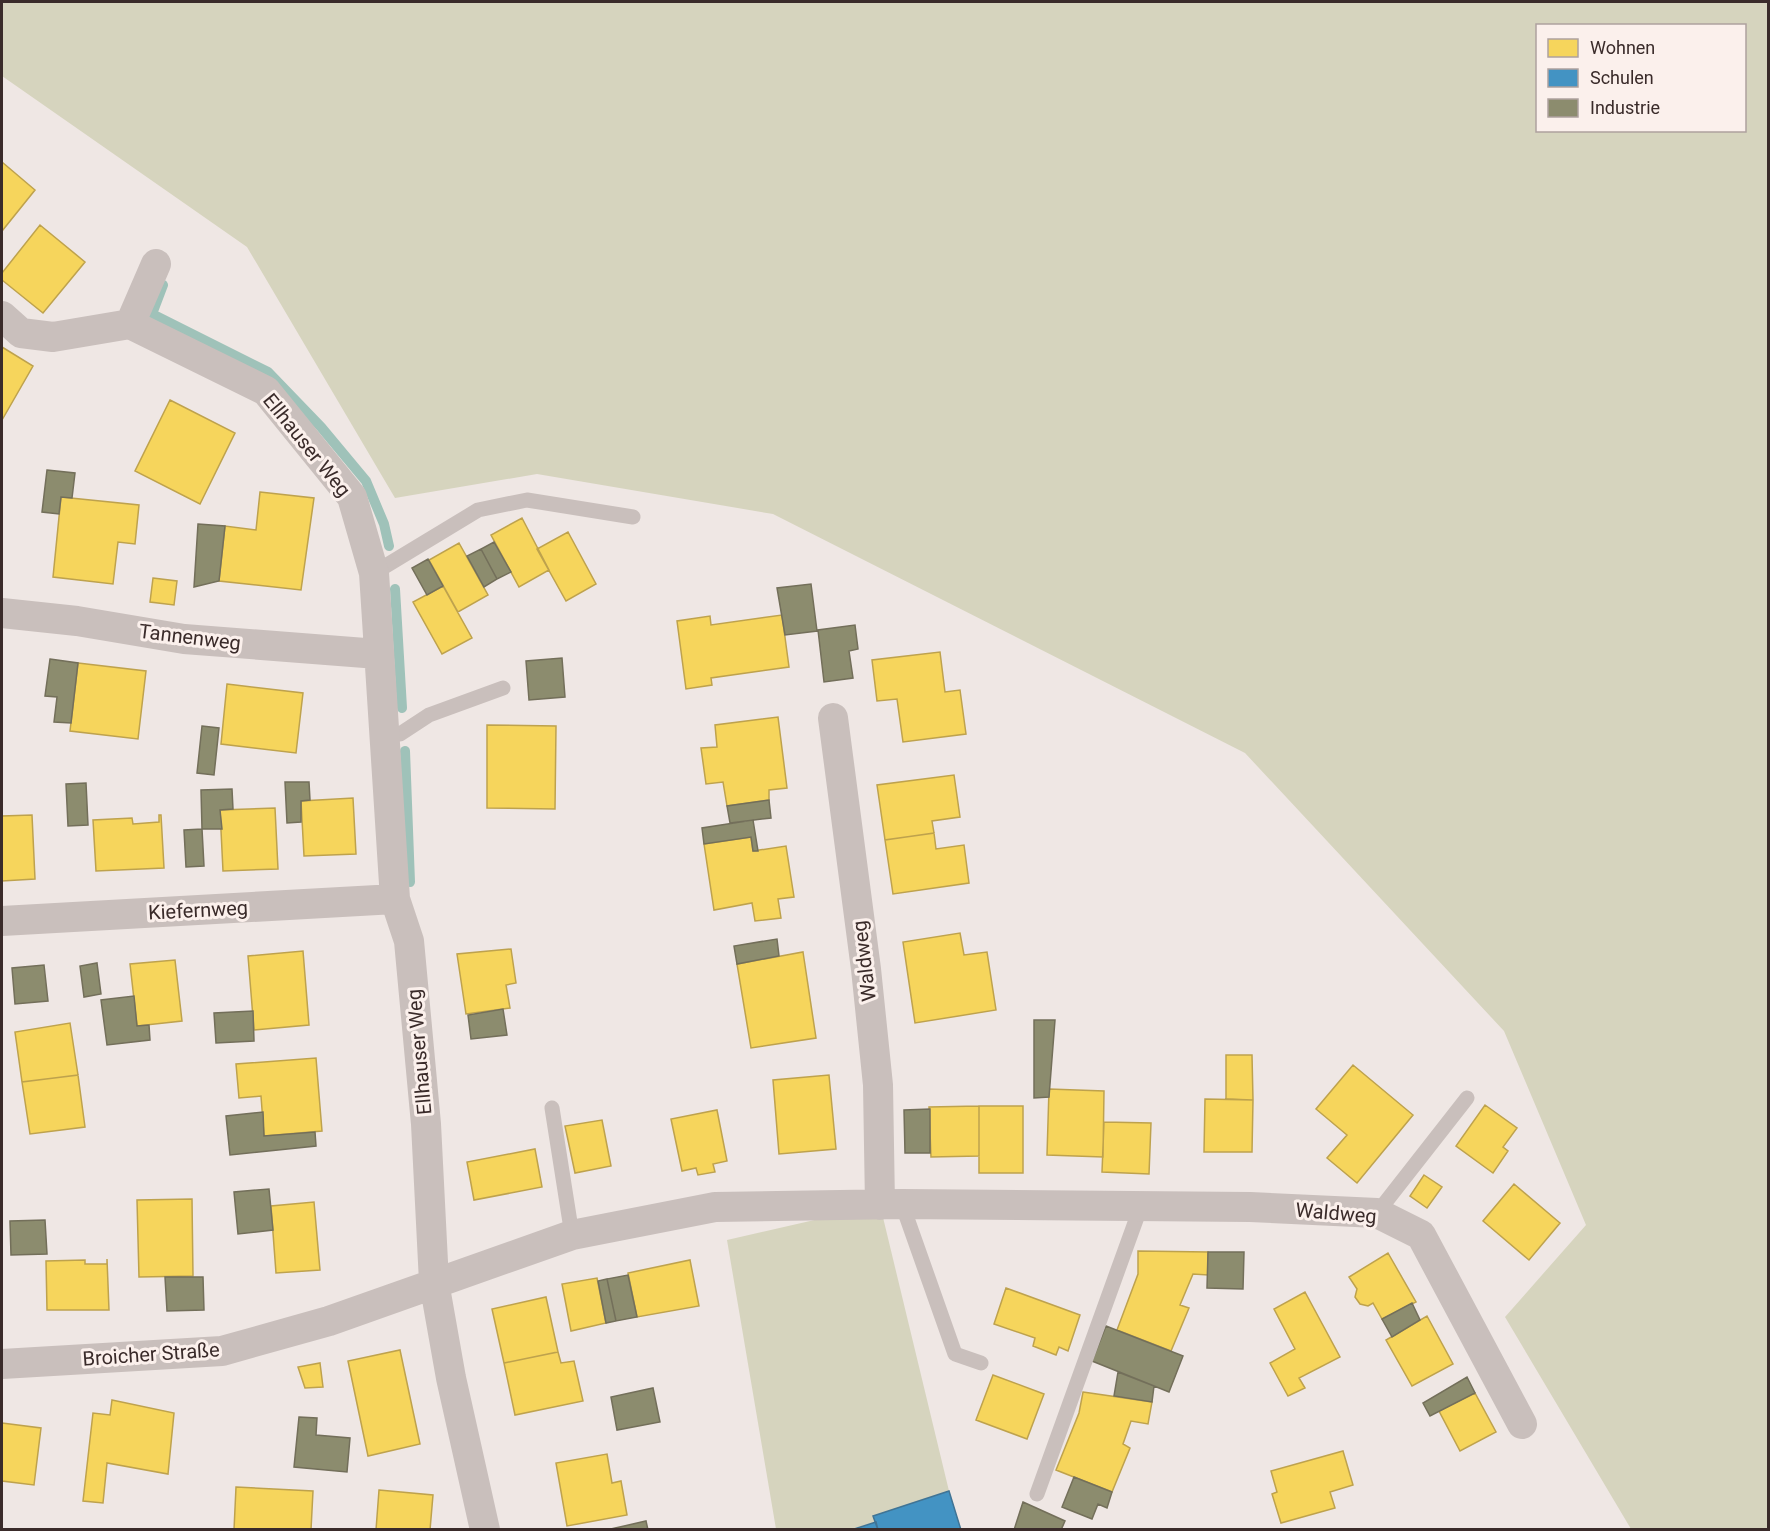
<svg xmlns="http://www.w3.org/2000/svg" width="1770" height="1531" viewBox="0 0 1770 1531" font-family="Roboto,sans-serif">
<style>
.green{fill:#d6d4be;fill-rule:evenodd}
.homes{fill:#f6d55c;stroke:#bea24d;stroke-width:1.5}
.schools{fill:#4393c3;stroke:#407495;stroke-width:1.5}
.industry{fill:#8c8c6e;stroke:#736f5a;stroke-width:1.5}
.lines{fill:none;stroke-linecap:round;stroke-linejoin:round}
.stream{stroke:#9fc2b9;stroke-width:10}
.service{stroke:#c9bfbc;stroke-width:15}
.minor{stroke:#c9bfbc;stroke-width:30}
.labels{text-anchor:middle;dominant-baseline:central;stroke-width:6;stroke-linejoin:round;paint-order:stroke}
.street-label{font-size:20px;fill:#3a2b2a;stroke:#fbf0ec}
</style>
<rect width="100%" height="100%" fill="#efe7e4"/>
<path class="green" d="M2,2H1768V1529H1631L1505,1317L1586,1225L1504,1031L1245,753L773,514L537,474L395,498L247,247L2,76ZM1538,26H1744V130H1538Z
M880,1205L949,1491L874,1516L876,1522L851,1529H776L727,1240Z"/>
<path class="homes" d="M2,162L35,190L2,231Z
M40,225L85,262L43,313L2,280V273Z
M2,347L33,366L2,420Z
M170,400L235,433L200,504L135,471Z
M260,492L314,498L301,590L219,581L225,526L256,530Z
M61,497L139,505L135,544L118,542L113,584L53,577Z
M522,518L549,570L519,587L491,535Z
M568,532L596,584L566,601L537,549Z
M459,543L488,595L458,612L429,560Z
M153,578L177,581L174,605L150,602Z
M443,586L472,638L442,654L413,602Z
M782,615L789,667L711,678L712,685L686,689L677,621L710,616L711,625Z
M940,652L945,692L960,690L966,734L903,742L897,699L877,701L872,660Z
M78,663L146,671L138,739L70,731Z
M227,684L303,693L296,753L221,744Z
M778,717L787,788L769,790V800L727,806L723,782L706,784L701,748L717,747L715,725Z
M487,725L556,726L555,809L487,808Z
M954,775L960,817L932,821L934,833L885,840L877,785Z
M353,798L356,854L304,856L301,801Z
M275,808L278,869L223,871L220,810Z
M32,815L35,879L2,881V816Z
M159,815H161L164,868L96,871L93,820L132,818L133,824L159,822Z
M934,833L936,849L964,845L969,883L893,894L885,840Z
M751,837L753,851L786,846L794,897L778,899L781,918L755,921L752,903L714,910L704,844Z
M960,933L964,955L987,952L996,1010L915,1023L903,942Z
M511,949L516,983L506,985L510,1008L466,1014L457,954Z
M303,951L309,1025L254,1030L248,956Z
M803,952L816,1038L751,1048L737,964Z
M175,960L182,1021L137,1026L130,964Z
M70,1023L78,1075L22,1082L15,1032Z
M1226,1055H1252L1253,1100L1226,1099Z
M316,1058L322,1131L264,1136L261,1096L239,1098L236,1064Z
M1353,1065L1413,1115L1357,1183L1327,1158L1347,1135L1316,1109Z
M78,1075L85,1127L30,1134L22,1082Z
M829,1075L836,1149L779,1154L773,1080Z
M1049,1089L1104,1091L1103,1157L1047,1155Z
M1205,1099L1253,1100L1252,1152H1204Z
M1485,1105L1517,1128L1503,1147L1508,1151L1493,1173L1456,1146Z
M979,1106V1156L931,1157L929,1107Z
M979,1106H1023V1173H979Z
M717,1110L727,1161L713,1164L715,1172L698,1175L696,1168L682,1171L671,1119Z
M602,1120L611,1166L575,1173L565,1126Z
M1104,1122L1151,1123L1149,1174L1102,1172Z
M535,1149L542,1187L474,1200L467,1162Z
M1424,1175L1442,1187L1427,1208L1410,1196Z
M1514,1184L1560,1223L1529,1260L1483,1221Z
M192,1199L193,1276L139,1277L137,1200Z
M314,1202L320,1270L276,1273L271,1206Z
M1138,1251L1208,1252V1275L1193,1274L1180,1305L1189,1308L1171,1351L1117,1330L1138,1274Z
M1388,1253L1416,1302L1382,1319L1373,1303L1368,1306L1360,1304L1355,1297L1357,1289L1349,1277Z
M107,1259L109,1310H47L46,1261L85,1260V1264H107Z
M690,1260L699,1306L637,1317L628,1273Z
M597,1278L606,1323L571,1331L562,1284Z
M1006,1288L1080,1315L1068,1351L1059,1347L1056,1355L1033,1346L1035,1338L994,1324Z
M1305,1292L1340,1357L1299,1378L1305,1388L1288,1396L1270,1363L1295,1349L1274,1309Z
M546,1297L558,1352L504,1363L492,1309Z
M1427,1316L1453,1364L1412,1386L1386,1340Z
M400,1350L420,1444L368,1456L348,1361Z
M558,1352L561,1363L574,1361L583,1401L515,1415L504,1363Z
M320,1363L323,1387L305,1388L298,1367Z
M993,1375L1044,1394L1027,1439L976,1420Z
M1083,1392L1152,1402L1148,1424L1131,1421L1123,1444L1130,1448L1112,1492L1056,1470L1079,1413Z
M1475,1393L1496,1432L1460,1451L1439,1411Z
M112,1400L174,1413L168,1474L107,1463L103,1503L83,1501L93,1413L110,1415Z
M2,1423L41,1428L34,1485L2,1481Z
M1343,1451L1353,1485L1330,1492L1335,1508L1281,1523L1272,1494L1277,1492L1271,1471Z
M607,1454L612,1483L621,1481L627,1515L567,1526L556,1463Z
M236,1487L313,1491L311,1530H234Z
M379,1490L433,1495L430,1530H376Z"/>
<path class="schools" d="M949,1491L961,1530H878L873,1516Z
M876,1522L878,1530H851Z"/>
<path class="industry" d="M47,470L75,473L72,498L61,497L59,514L42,512Z
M198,524L225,526L219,581L194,587Z
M494,542L511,572L497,579L481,549Z
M481,549L497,579L484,587L467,556Z
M428,559L443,586L427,595L412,568Z
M811,584L817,631L785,635L777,588Z
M855,625L858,649L849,651L853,678L824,682L818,630Z
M562,658L565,697L529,700L526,661Z
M50,659L78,663L71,723L54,722L57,697L45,696Z
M202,726L219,728L214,775L197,773Z
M285,782H309L310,800L301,801V822L287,823Z
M86,783L88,825L68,826L66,784Z
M232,789L233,809L220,810L222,829H202L201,790Z
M769,800L771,818L730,823L727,806Z
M753,820L758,851H753L751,837L704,844L702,828Z
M202,829L204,866L186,867L184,830Z
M777,939L779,956L737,964L734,946Z
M97,963L101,994L84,997L80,966Z
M44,965L48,1001L15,1004L12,968Z
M134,996L137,1026L149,1025L150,1040L107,1045L101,1000Z
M503,1009L507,1035L471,1039L468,1015Z
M253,1011L254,1041L216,1043L214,1013Z
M1034,1020H1055L1049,1097L1034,1098Z
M930,1109V1153H905L904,1110Z
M263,1112L264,1136L315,1132L316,1146L230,1155L226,1116Z
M269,1189L273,1230L238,1234L234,1192Z
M45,1220L47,1254L11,1255L10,1221Z
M1208,1252H1244L1243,1289L1207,1288Z
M628,1275L637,1317L616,1321L607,1279Z
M165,1277H203L204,1310L167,1311Z
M607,1279L616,1321L606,1323L598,1281Z
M1412,1303L1420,1320L1392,1337L1382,1319Z
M1106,1326L1183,1356L1169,1392L1092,1361Z
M1118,1372L1154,1386L1152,1402L1114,1396Z
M1467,1377L1475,1393L1430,1416L1423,1403Z
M653,1388L660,1422L617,1430L611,1397Z
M299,1417L317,1418L316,1435L350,1438L347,1472L294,1467Z
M1074,1477L1112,1492L1107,1508L1098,1504L1092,1519L1062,1507Z
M1023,1502L1065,1521L1061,1530H1014Z
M646,1521L648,1530H612L611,1529Z"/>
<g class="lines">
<path class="stream" d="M163,285L152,314L268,372L321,427L366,481L384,524L389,546
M395,589L402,708
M405,751L410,882"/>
<path class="service" d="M374,573L478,510L527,500L633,517
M384,737L400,734L429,715L503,688
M552,1108L572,1235
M902,1204L955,1354L981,1363
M1377,1213L1467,1098
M1037,1494L1141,1206"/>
<path class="minor" d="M2,316L21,333L53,337L130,324L266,391L352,497L374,573L395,899L409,941L426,1124L434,1282L451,1378L485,1530
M130,324L156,264
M2,613L77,621L184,639L378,654
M833,718L866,969L878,1085L880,1205
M2,921L395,899
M2,1364L222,1351L329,1321L572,1235L715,1207L902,1204L1250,1207L1377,1213L1421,1235L1522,1424"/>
</g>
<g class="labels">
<g class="street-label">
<text transform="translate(307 445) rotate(51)">Ellhauser Weg</text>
<text transform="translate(190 637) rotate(7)">Tannenweg</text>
<text transform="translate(198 910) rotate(-3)">Kiefernweg</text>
<text transform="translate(864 961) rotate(-97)">Waldweg</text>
<text transform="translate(419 1052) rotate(-95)">Ellhauser Weg</text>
<text transform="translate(1336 1213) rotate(5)">Waldweg</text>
<text transform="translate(151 1354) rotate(-4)">Broicher Straße</text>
</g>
</g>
<rect width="1770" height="1531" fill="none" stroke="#3a2b2a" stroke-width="6"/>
<rect x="1536" y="24" width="210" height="108" fill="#fbf0ec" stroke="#aea19e" stroke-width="1.5"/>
<rect x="1548" y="39" width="30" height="18" fill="#f6d55c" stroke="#aea19e" stroke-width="1.5"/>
<text x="1590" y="54" font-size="18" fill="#3a2b2a">Wohnen</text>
<rect x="1548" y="69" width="30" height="18" fill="#4393c3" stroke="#aea19e" stroke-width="1.5"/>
<text x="1590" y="84" font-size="18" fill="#3a2b2a">Schulen</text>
<rect x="1548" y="99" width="30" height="18" fill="#8c8c6e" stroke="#aea19e" stroke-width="1.5"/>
<text x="1590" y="114" font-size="18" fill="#3a2b2a">Industrie</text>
</svg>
